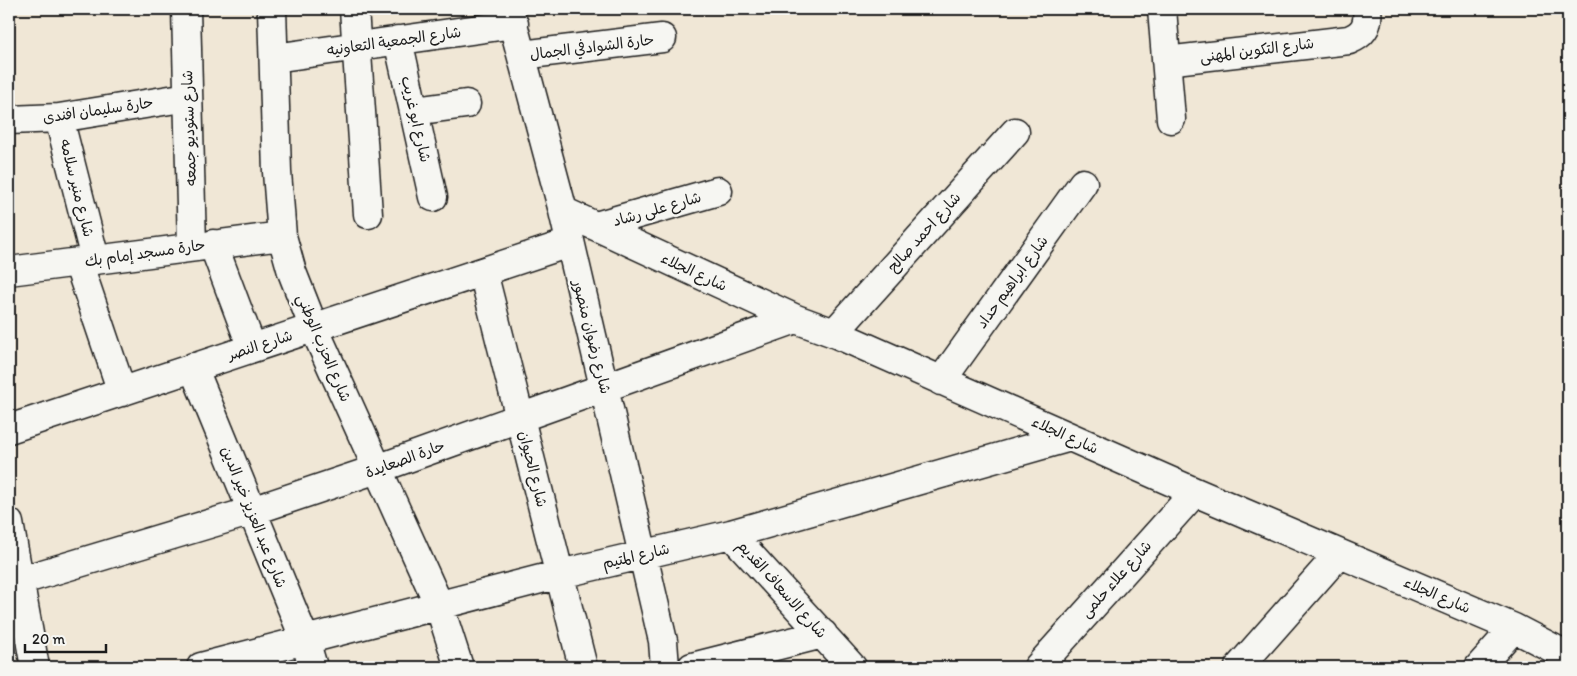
<svg xmlns="http://www.w3.org/2000/svg" width="1577" height="676" viewBox="0 0 1577 676" font-family="Itim,'Playpen Sans Arabic',sans-serif">
<style>
.lines{fill:none;stroke-linecap:round;stroke-linejoin:round}
.minor-casing{stroke:#1c1c1c;stroke-width:31}
.minor{stroke:#f6f6f2;stroke-width:28}
.labels{text-anchor:middle;dominant-baseline:central;stroke-width:4.5;stroke-linejoin:round;paint-order:stroke}
.street-label{font-size:15px;fill:#1c1c1c;stroke:#f6f6f2}
</style>
<rect width="100%" height="100%" fill="#f0e7d6"/>
<filter id="ink" filterUnits="userSpaceOnUse"><feTurbulence type="fractalNoise" baseFrequency=".02" numOctaves="2"/><feDisplacementMap in="SourceGraphic" scale="10" xChannelSelector="R" yChannelSelector="G"/><feConvolveMatrix kernelMatrix="1 2 1 2 8 2 1 2 1" color-interpolation-filters="sRGB"/></filter>
<g filter="url(#ink)">
<g class="lines">
<g class="minor-casing">
<path id="minor" d="M186,9L192,247
M272,9L277,172L282,236L292,272L314,328L439,605L459,667
M354,9L368,214
M509,9L563,211L663,641L665,667
M1162,9L1171,119
M398,40L433,197
M522,55L662,38
M274,58L514,24
M1166,61L1349,40C1364,34 1369,25 1367,9
M414,111L466,104
M59,118L95,259
M9,120L59,118L188,97
M563,211L796,319L834,333L1195,492L1514,628L1568,656
M596,226L718,191
M213,244L252,348
M78,262L122,392
M9,271L282,236
M483,272L583,667
M834,333L1015,132
M193,367L305,640L313,667
M941,381L1083,183
M9,429L569,243
M9,523L35,667
M731,534L852,667
M9,584L252,511L377,469L796,319
M201,667L560,574L731,534L1070,437
M692,667L823,634
M1038,667L1195,492
M1239,667L1339,554
M1479,667L1514,628"/>
</g>
<use href="#minor" class="minor"/>
</g>
</g>
<g class="labels">
<g class="street-label">
<text transform="translate(394 41) rotate(-8)">شارع الجمعية التعاونيه</text>
<text transform="translate(592 47) rotate(-7)">حارة الشوادفي الجمال</text>
<text transform="translate(1257 50) rotate(-7)">شارع التكوين المهنى</text>
<text transform="translate(98 110) rotate(-8)">حارة سليمان افندى</text>
<text transform="translate(416 119) rotate(77)">شارع ابو غريب</text>
<text transform="translate(189 128) rotate(-92)">شارع ستوديو جمعه</text>
<text transform="translate(77 188) rotate(76)">شارع منير سلامه</text>
<text transform="translate(657 209) rotate(-16)">شارع على رشاد</text>
<text transform="translate(924 232) rotate(-48)">شارع احمد صالح</text>
<text transform="translate(145 253) rotate(-8)">حارة مسجد إمام بك</text>
<text transform="translate(694 272) rotate(25)">شارع الجلاء</text>
<text transform="translate(1012 282) rotate(-54)">شارع ابراهيم حداد</text>
<text transform="translate(592 337) rotate(76)">شارع رضوان منصور</text>
<text transform="translate(260 345) rotate(-18)">شارع النصر</text>
<text transform="translate(324 348) rotate(67)">شارع الحزب الوطني</text>
<text transform="translate(1065 435) rotate(24)">شارع الجلاء</text>
<text transform="translate(405 459) rotate(-20)">حارة الصعايدة</text>
<text transform="translate(533 469) rotate(76)">شارع الحيوان</text>
<text transform="translate(254 517) rotate(68)">شارع عبد العزيز خير الدين</text>
<text transform="translate(636 556) rotate(-13)">شارع المتيم</text>
<text transform="translate(1116 579) rotate(-48)">شارع علاء حلمى</text>
<text transform="translate(782 589) rotate(48)">شارع الاسعاف القديم</text>
<text transform="translate(1437 595) rotate(23)">شارع الجلاء</text>
</g>
</g>
<rect width="1577" height="676" fill="none" stroke="#f6f6f2" stroke-width="30"/>
<rect x="15" y="15" width="1547" height="646" fill="none" stroke="#1c1c1c" stroke-width="2" filter="url(#ink)"/>
<path d="M25 644v8h81v-8" fill="none" stroke="#1c1c1c" stroke-width="2.5"/>
<text x="32" y="644" font-size="15" fill="#1c1c1c" stroke="#f6f6f2" stroke-width="4" paint-order="stroke">20 m</text>
</svg>
